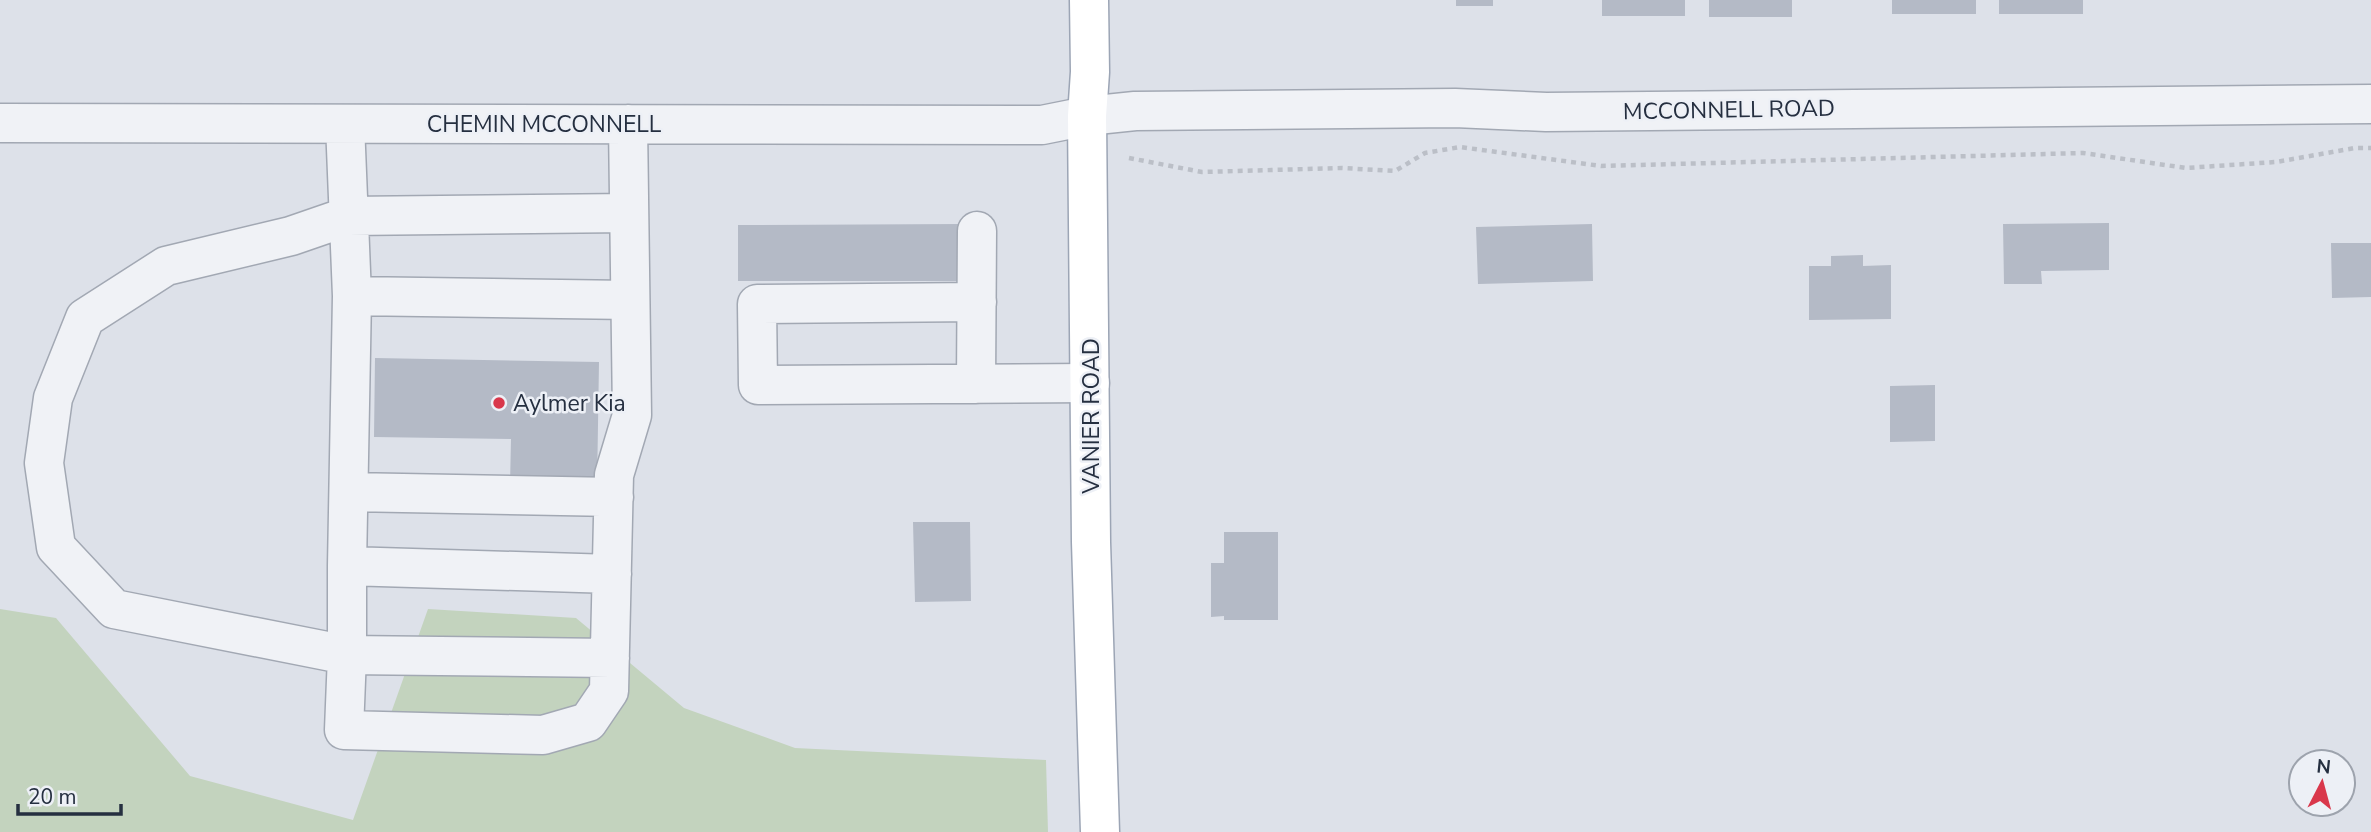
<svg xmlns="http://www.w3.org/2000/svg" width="2371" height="832" viewBox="0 0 2371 832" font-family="'Nunito Sans',sans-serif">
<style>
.green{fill:#c3d3be}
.building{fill:#b4bac6}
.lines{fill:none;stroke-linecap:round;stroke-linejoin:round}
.minor-casing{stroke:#a2a8b3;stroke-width:41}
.major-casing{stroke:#9ca5b5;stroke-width:41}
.path{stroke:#bbbfc7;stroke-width:4.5;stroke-dasharray:5 5;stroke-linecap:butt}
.minor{stroke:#f0f2f6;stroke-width:38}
.major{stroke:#fff;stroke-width:38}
.poi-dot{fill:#d9374b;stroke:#edf0f6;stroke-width:2.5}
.labels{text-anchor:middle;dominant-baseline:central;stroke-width:5;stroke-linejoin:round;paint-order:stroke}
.street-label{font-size:23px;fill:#252f40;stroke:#edf0f6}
.poi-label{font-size:23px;fill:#252f40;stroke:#edf0f6;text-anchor:start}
</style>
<rect width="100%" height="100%" fill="#dde1e9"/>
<path class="green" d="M0,609L56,618L190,776L353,820L428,609L576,618L684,708L795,748L1046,760L1048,832H0Z"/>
<path class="building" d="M1456,0H1493V6H1456Z
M1602,0H1685V16H1602Z
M1709,0H1792V17H1709Z
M1892,0H1976V14H1892Z
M1999,0H2083V14H1999Z
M2109,223V270L2041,271L2042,284H2004L2003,224Z
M962,224V281H738V225Z
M1592,224L1593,281L1478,284L1476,227Z
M2331,243H2371V297L2332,298Z
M1863,255V266L1891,265V319L1809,320V266H1831V256Z
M375,358L599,362L597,487L510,485L511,439L374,437Z
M1935,385V441L1890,442V386Z
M913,522H970L971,601L915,602Z
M1224,532H1278V620H1224V616L1211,617V563H1224Z"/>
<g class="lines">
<g class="minor-casing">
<path id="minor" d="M0,123L1042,125L1087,116L1135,111L1455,108L1546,112L2371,104
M345,124L352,296L630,300
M977,302L757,304L758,385L1090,383
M976,384L977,231
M349,492L614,497
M347,566L352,296
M612,574L347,566V655L344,730L543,735L588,722L609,691L614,475L632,415L628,124
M610,658L347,655L114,609L56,547L44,463L53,398L85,318L166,266L291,236L349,216L629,213"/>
</g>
<g class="major-casing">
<path id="major" d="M1089,0L1090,72L1087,116L1091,542L1100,832"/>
</g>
<path class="path" d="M1129,158L1202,172L1342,168L1395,171L1425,153L1460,147L1601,166L2083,153L2186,168L2276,162L2355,148H2371"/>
<use href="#minor" class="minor"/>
<use href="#major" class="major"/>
</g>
<circle class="poi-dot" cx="499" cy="403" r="7"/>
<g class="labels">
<g class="street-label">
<text transform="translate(1729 110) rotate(-1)">MCCONNELL ROAD</text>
<text x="544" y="124">CHEMIN MCCONNELL</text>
<text transform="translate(1091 416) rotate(-90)">VANIER ROAD</text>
</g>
<g class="poi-label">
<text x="513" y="403">Aylmer Kia</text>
</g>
</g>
<g transform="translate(2322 783) rotate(6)"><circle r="33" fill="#edf0f6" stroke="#9da3ad" stroke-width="2"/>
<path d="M0-5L12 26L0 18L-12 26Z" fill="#d9374b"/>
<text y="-10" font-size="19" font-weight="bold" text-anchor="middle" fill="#252f40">N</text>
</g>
<path d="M18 804v10h103v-10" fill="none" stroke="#252f40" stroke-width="3.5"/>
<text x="28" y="804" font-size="21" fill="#252f40" stroke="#edf0f6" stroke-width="5" paint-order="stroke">20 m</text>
</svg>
